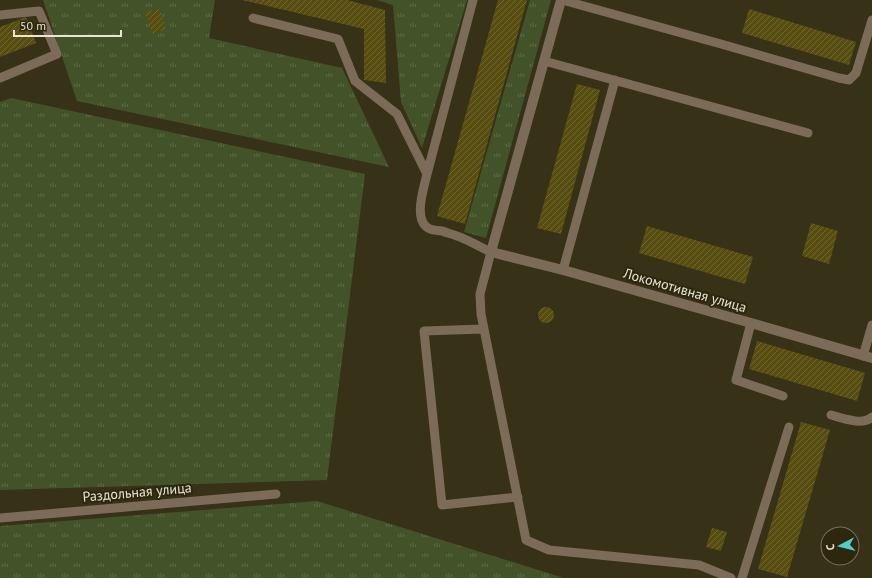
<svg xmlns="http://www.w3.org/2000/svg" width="872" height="578" viewBox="0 0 872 578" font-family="'PT Sans',sans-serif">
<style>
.grass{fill:url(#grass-tufts)}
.building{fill:url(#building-hatch)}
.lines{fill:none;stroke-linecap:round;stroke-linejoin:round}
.lane{stroke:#7b6b58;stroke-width:9}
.street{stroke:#7b6b58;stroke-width:10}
.labels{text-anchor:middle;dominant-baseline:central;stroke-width:4;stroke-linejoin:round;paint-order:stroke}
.street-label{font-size:14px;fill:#e8e5d6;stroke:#2c270d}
</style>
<defs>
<pattern id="grass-tufts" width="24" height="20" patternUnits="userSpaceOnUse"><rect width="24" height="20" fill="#435329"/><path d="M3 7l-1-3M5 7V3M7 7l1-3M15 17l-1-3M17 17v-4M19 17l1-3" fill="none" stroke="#5e6c47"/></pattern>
<pattern id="building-hatch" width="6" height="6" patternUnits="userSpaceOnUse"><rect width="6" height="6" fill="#584d10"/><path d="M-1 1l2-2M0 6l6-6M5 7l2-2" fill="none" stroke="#706632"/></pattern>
</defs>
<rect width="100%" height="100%" fill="#363117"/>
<path class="grass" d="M43,0H215L209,38L342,68L389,167L77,101Z
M377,0H467L422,148L401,102L393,5Z
M530,0H551L486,238L464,232Z
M11,98L365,174L327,480L0,490V102Z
M317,501L564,578H0V526Z"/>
<path class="building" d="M242,0H347L385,10L386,83L364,80V29Z
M498,0H527L465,224L437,216Z
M159,8L166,29L153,34L145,13Z
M749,9L856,42L849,65L742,33Z
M26,17L36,43L0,57V27Z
M577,84L600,90L561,234L537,228Z
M811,223L838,231L829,264L802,256Z
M647,226L753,257L745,284L639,253Z
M538 315a8 8 0 1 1 16 0a8 8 0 1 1-16 0Z
M757,341L865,373L857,401L749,369Z
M801,422L830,430L787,577L758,569Z
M712,528L727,532L721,551L706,547Z"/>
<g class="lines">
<path class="lane" d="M562,0L721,44L839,78L849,80L856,73L872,20
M0,15L39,11L57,54L0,78
M253,18L338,39L355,81L397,114L427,174C424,188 412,221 430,229C434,231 439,230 442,231C447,233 452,234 457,236C469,240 479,247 491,252L480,294L481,314L526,540L549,550L699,565L731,578
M544,61L808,133
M427,174L473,0
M563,270L615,80
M751,323L736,380L783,396
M483,329L424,331L442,505L518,497
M863,356L872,325
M831,415C842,418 863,426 872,417
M0,518L276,494
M742,578L789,427"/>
<path class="street" d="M561,0L491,252L563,270L751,323L872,358"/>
</g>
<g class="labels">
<g class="street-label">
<text transform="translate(685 290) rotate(16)">Локомотивная улица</text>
<text transform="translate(137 492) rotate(-5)">Раздольная улица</text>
</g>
</g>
<g transform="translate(840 546) rotate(263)"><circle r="19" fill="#2c270d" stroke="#77735d"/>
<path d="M0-3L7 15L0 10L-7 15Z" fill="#53cdcb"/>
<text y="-6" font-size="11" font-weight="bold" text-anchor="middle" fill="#e8e5d6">С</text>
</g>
<path d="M14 30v6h107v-6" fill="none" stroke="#e8e5d6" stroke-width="2"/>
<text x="20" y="30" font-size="12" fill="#e8e5d6" stroke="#2c270d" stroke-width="3" paint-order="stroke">50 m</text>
</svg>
